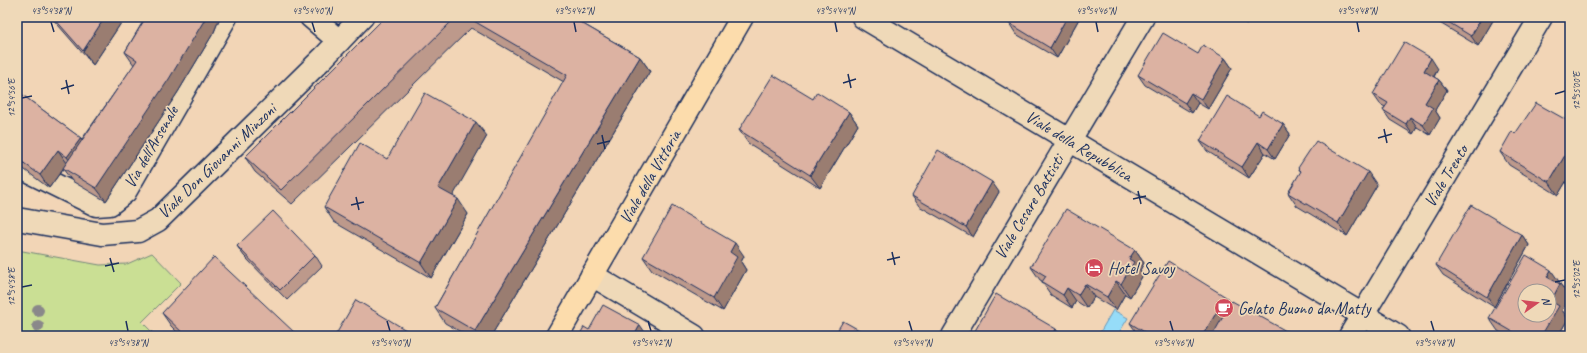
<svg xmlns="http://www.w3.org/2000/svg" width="1587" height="353" viewBox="0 0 1587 353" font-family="Caveat,sans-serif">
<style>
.park{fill:#cadf94;stroke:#728779}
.water{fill:#96dcf8;stroke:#6597ba}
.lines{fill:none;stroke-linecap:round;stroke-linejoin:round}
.street-casing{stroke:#1b2f5e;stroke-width:25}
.secondary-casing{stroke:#1b2f5e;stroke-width:25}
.primary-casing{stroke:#1b2f5e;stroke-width:25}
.street{stroke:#efd9b8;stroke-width:22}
.secondary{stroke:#efd9b8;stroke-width:22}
.primary{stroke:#fcdcac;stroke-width:22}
.tree{fill:#8a888a}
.wall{fill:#bd998b;stroke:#1b2f5e}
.shaded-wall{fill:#9a7d71;stroke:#1b2f5e}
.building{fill:#dcb2a2;stroke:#1b2f5e;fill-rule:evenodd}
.ticks{fill:none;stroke:#1b2f5e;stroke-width:1.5}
.labels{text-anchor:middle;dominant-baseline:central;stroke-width:3.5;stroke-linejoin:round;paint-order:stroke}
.street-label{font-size:17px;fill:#1b2f5e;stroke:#efd9b8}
.poi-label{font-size:17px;fill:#1b2f5e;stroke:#efd9b8;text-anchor:start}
.neatline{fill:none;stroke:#1b2f5e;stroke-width:1.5}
.ticks-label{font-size:10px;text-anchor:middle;fill:#1b2f5e}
</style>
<rect width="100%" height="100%" fill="#f2d5b6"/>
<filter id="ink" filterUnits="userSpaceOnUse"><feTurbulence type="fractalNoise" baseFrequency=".025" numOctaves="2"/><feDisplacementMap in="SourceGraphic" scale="8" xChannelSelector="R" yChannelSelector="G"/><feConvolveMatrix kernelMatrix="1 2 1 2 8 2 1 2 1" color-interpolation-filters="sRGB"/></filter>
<g filter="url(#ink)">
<path class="park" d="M17,250L100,265L127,264L152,253L181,283L142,322L156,336H17Z"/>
<path class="water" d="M1113,310L1128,318L1117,336H1098Z"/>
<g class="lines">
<g class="street-casing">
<path id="street" d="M311,17L339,41
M863,17L1398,336
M17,166L96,205L110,204L125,192L226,17
M592,275L694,336
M953,336L1143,17
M1350,336L1541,17"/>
</g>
<g class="secondary-casing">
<path id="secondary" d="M17,219L102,234L138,231L158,220L324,57L362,17"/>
</g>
<g class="primary-casing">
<path id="primary" d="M557,336L742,17"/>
</g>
<use href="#street" class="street"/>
<use href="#secondary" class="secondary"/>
<use href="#primary" class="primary"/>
</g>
<g class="tree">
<circle cx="38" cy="310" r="6"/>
<circle cx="38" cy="326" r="6"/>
</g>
<path class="wall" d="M51,17H125L93,65Z
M141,17H220L214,32L178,92L106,201L72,181L63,169L49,188L17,164V91L82,139L134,65L125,52L145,18Z
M385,17H571L640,57L650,71L491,336H468L445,323L435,308L564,82L471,28L292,204L255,172L245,157Z
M1080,17L1057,58L1016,34L1009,23Z
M1236,17H1251L1247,24Z
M1435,17H1495L1478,46L1438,22Z
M1198,54L1225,58L1232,68L1208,109L1198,103L1192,113L1145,85L1138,75Z
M1438,69L1434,77L1439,80L1447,90L1435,110L1440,118L1430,135L1417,127L1413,134L1390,120L1383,110L1385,107L1380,104L1373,94Z
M813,99L849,112L858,125L820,188L748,143L739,130Z
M1259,116L1283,124L1290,134L1275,159L1265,153L1249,178L1207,151L1200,141Z
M1570,122V175L1558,195L1509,165L1500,152L1515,134Z
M487,136L452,196L468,214L431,278L334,222L324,207L387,159Z
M1298,168L1377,185L1347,236L1297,206L1288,193L1301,172Z
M999,192L973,237L919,206L912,196Z
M1522,235L1529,245L1494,307L1443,275L1436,265Z
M237,246L315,255L322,266L287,300L244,256Z
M1135,250L1144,263L1140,270L1143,275L1130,297L1125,294L1116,310L1094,297L1087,308L1076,301L1072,308L1051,295L1042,282V281L1040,280L1031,267Z
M744,256L741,262L746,270L723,311L652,270L643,257Z
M1560,283V284L1570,297L1562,310L1568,319L1558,336H1507L1498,331L1489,318Z
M1226,297L1231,303L1290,336H1139L1130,323Z
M162,313L295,333L297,336H181L171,326Z"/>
<path class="shaded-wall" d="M105,17H125L93,65L83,51Z
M204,17H220L214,32L178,92L106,201L96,188L205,19Z
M1067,17H1080L1057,58L1050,48Z
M1242,17H1251L1247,24Z
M1482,17H1495L1478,46L1471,36Z
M640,57L650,71L491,336H478L475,331Z
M1225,58L1232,68L1208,109L1201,99Z
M1431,58L1438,69L1431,81L1424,71Z
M1439,80L1447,90L1435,110L1440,118L1430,135L1423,125L1425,103Z
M1191,93L1198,103L1192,113L1185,103Z
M849,112L858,125L820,188L810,175Z
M1410,117L1417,127L1413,134L1406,124Z
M476,122L487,136L449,203L438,188Z
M1283,124L1290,134L1275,159L1268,149Z
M81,138L90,151L76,170L67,157Z
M1258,142L1265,153L1249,178L1242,167Z
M1570,147V175L1558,195L1549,182Z
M58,150L67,163L49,188L40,175Z
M1368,172L1377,185L1347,236L1338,223Z
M992,182L999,192L973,237L966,227Z
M458,199L468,214L431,278L421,263Z
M1522,235L1529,245L1494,307L1487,297Z
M735,243L744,256L741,262L746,270L723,311L714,298L730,252Z
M1135,250L1144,263L1140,270L1143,275L1130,297L1121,284L1129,259Z
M1551,270L1560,283L1556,290L1547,277Z
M1116,281L1125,294L1116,310L1107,297Z
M1085,284L1094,297L1087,308L1078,295Z
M1560,284L1570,297L1562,310L1568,319L1558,336H1541L1551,301Z
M1067,288L1076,301L1072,308L1063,295Z
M1226,297L1235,309L1219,336H1202Z
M640,325L647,335L646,336H634Z
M1056,329L1060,336H1052Z
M1288,332L1290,336H1285Z
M295,333L297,336H292Z"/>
<path class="building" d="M53,17H105L83,51Z
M146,17H202L205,19L169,79L96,188L63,168L137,60L125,52Z
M385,17H456L281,190L245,157Z
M467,17H571L640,57L475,331L435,308L567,75Z
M1013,17H1067L1050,48L1009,23Z
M1440,17H1482L1471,36Z
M1163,33L1198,54L1203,45L1225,58L1201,99L1191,93L1185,103L1138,75Z
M1404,42L1431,58L1424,71L1439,80L1425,103L1433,108L1423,125L1410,117L1406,124L1383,110L1388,103L1373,94Z
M773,75L813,99L817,92L849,112L810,175L739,130Z
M17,91L81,138L67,157L58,150L40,175L17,158Z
M425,93L476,122L438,188L458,199L421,263L324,207L360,143L387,159Z
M1227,96L1259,116L1262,111L1283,124L1268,149L1258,142L1242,167L1200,141Z
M1536,103L1570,122V147L1549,182L1500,152L1512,131L1515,134Z
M1316,141L1368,172L1338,223L1288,193L1301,171L1298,168Z
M938,150L992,182L966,227L912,196Z
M1471,205L1522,235L1487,297L1436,265Z
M672,206L735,243L730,252L737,257L714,298L643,257Z
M1066,209L1135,250L1129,259L1134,262L1121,284L1116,281L1107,297L1085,284L1078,295L1067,288L1063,295L1042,282L1046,276L1031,267Z
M273,211L315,255L280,290L237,246Z
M1526,255L1551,270L1547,277L1560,284L1551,301L1559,306L1541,336H1520L1489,318ZM1525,291H1549V315H1525Z
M214,257L295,333L292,336H186L162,313Z
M1168,261L1226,297L1202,336H1151L1130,323Z
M996,294L1056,329L1052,336H972Z
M356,300L416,336H335Z
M1232,301L1288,332L1285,336H1212Z
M603,305L640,325L634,336H579L584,327L589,330Z
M843,321L870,336H834Z"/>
</g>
<path class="ticks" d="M51,22L54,32M312,22L315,32M574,22L576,32M835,22L837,32M1096,22L1098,32M1357,22L1359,32M848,74L851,88M66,80L69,94M843,83L856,79M61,89L74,85M1555,94L1565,91M22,98L32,96M1384,129L1387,143M602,135L605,149M1378,138L1392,134M597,144L610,141M1138,191L1141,204M356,197L359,210M1133,199L1146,196M351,205L364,202M892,252L895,265M110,258L114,272M887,260L900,257M105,266L119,263M1555,282L1565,280M22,287L32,285M126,321L128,331M387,321L390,331M648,321L651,331M909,321L912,331M1170,321L1173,331M1431,321L1434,331"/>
<defs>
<g id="hotel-disc" transform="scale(1)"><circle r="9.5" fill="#d1495b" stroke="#efd9b8"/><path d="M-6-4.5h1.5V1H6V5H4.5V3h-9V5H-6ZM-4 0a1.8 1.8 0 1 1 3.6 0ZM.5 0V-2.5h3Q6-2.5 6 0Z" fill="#fff"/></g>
<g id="cafe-disc" transform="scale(1)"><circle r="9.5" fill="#d1495b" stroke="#efd9b8"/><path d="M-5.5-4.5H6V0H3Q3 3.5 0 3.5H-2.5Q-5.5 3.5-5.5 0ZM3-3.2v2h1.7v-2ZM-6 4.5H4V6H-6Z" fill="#fff"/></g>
</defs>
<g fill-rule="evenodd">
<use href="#hotel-disc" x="1094" y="268"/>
<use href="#cafe-disc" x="1224" y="308"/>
</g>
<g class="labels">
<g class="street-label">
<text transform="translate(1079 146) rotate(31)">Viale della Repubblica</text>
<text transform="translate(151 147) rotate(-60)">Via dell'Arsenale</text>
<text transform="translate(217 161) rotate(-44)">Viale Don Giovanni Minzoni</text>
<text transform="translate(1446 176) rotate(-59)">Viale Trento</text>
<text transform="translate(650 177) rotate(-60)">Viale della Vittoria</text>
<text transform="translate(1029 207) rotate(-59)">Viale Cesare Battisti</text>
</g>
<g class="poi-label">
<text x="1108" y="268">Hotel Savoy</text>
<text x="1238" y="308">Gelato Buono da Matty</text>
</g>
</g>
<rect width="1587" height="353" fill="none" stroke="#efd9b8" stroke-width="44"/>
<g transform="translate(1537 303) rotate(76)"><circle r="19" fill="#efd9b8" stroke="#9a9594"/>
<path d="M0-3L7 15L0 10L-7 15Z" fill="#d1495b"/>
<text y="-6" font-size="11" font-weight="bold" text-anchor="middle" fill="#1b2f5e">N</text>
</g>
<rect x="22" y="22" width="1543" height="309" class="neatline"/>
<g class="ticks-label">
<text x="51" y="14">43°54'38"N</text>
<text x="312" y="14">43°54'40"N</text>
<text x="574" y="14">43°54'42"N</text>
<text x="835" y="14">43°54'44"N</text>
<text x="1096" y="14">43°54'46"N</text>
<text x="1357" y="14">43°54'48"N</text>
<text transform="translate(1576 91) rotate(-90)" y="4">12°55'00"E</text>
<text transform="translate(11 98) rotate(-90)" y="4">12°54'56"E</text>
<text transform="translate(1576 280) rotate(-90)" y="4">12°55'02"E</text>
<text transform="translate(11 287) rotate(-90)" y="4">12°54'58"E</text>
<text x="128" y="346">43°54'38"N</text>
<text x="390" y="346">43°54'40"N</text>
<text x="651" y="346">43°54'42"N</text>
<text x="912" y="346">43°54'44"N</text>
<text x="1173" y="346">43°54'46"N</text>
<text x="1434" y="346">43°54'48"N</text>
</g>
</svg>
